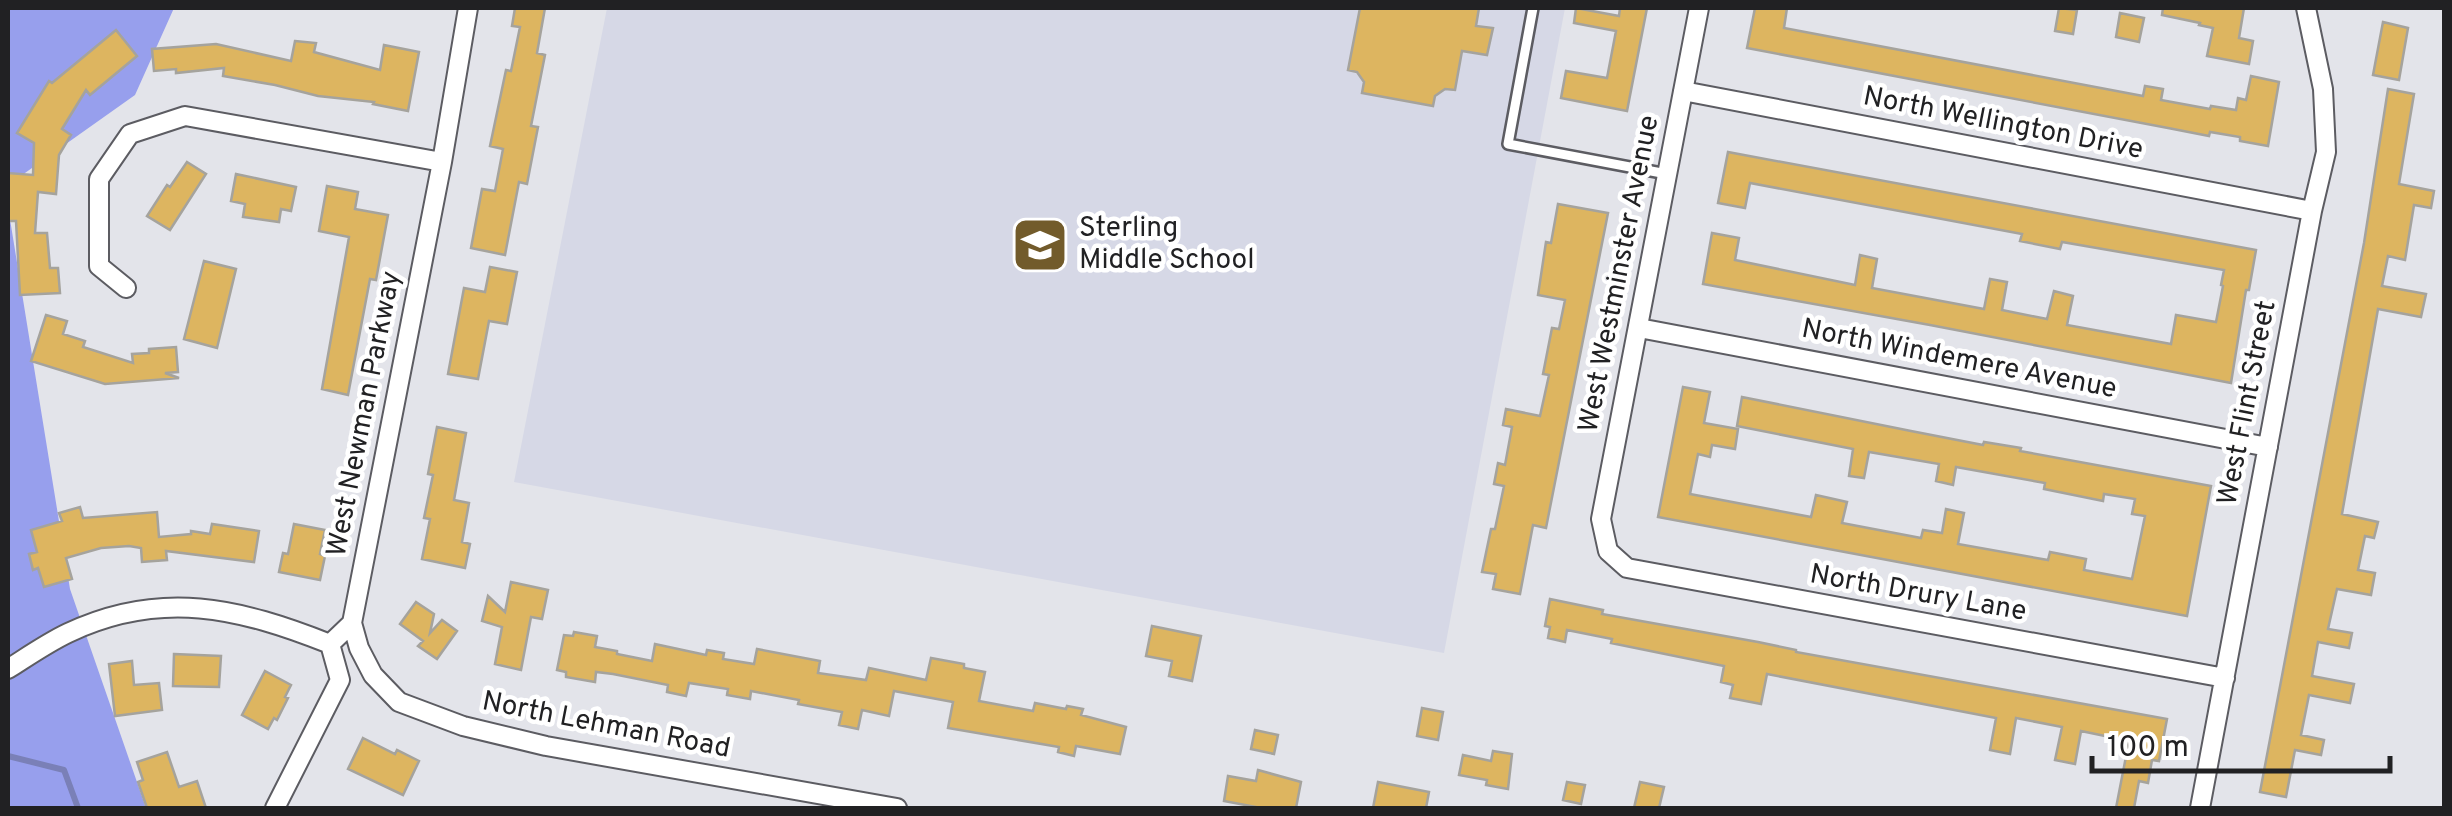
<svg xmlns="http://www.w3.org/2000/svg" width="2452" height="816" viewBox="0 0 2452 816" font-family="Overpass,sans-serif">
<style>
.built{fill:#d6d8e6}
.forest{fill:#979fed}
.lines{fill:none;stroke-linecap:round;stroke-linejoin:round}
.stream{stroke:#7a80b7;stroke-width:6}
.building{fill:#ddb560;stroke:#a5a39d;stroke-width:2.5}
.lane-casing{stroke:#5c5c62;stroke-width:14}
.street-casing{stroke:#5c5c62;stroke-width:22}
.lane{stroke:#fff;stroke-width:9}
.street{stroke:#fff;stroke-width:18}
.labels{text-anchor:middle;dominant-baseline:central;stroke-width:9;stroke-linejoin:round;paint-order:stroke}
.street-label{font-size:28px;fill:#212123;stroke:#fff}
.poi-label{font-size:28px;fill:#212123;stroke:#fff;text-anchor:start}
</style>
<rect width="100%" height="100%" fill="#e3e4ea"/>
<path class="built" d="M607,8H1565L1444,653L514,482Z"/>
<path class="forest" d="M8,8H174L135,95L8,185Z
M8,207L70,589L146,808H8Z"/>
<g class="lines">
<path class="stream" d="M8,756L64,770L78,808"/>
</g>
<path class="building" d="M515,8H545L537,53L545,55L531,126L538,127L527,184L519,182L505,255L471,248L482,189L495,191L503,149L490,146L506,70L511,71L520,27L512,26Z
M1360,8H1479L1476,26L1493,28L1487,55L1462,51L1455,90L1445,89L1435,96L1433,106L1362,93L1364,82L1357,72L1348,70Z
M1576,8L1619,16L1620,8H1647L1627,111L1561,98L1566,71L1607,78L1616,31L1574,23Z
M1755,8H1787L1784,28L2143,96L2145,86L2163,89L2161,100L2210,109L2211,106L2236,110L2238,98L2246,100L2251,76L2279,82L2268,146L2240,141V137L2210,132L2209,136L2168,128L1747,48Z
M2059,8L2077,10L2073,34L2055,31Z
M2163,8H2244L2239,38L2253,41L2249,64L2207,56L2213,28L2199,25L2200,23L2162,15Z
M2120,13L2144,18L2139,42L2116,37Z
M2383,22L2408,28L2399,80L2373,75Z
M116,30L137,56L90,95L86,90L62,129L71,135L59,155L56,194L38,192L35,233H47L50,268H58L60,293L20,295L16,221H8V173L33,175L34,143L17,133L49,81L52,83Z
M295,41L316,43L314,52L380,70L384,45L419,52L408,111L373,104L374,102L318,96L275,85L223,76L224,68L176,73V69L154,71L152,49L216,44L291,61Z
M2388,89L2414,94L2399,184L2434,191L2431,208L2414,205L2405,260L2388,256L2382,286L2426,294L2421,317L2378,309L2342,514L2378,522L2374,538L2365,536L2358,570L2375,573L2371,595L2337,589L2328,629L2352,633L2349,648L2318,642L2312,676L2354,684L2350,703L2309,695L2301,735L2324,740L2321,755L2295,750L2286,797L2260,792L2364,243Z
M1728,152L2256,250L2249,290H2246L2231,383L1930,325L1703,284L1712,233L1739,238L1735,260L1855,285L1860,255L1877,259L1872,288L1984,309L1990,279L2007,282L2002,310L2047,319L2054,291L2073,296L2067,325L2171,344L2176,315L2216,322L2223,286L2221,285L2224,270L2062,242L2060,249L2020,241L2022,234L1750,183L1745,208L1718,203Z
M187,162L206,174L170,230L147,216L167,185L170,187Z
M236,174L296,187L291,211L281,209L279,222L243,217L245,204L231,201Z
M327,186L358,192L355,209L388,215L376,280L370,279L348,395L322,389L349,237L319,231Z
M1558,204L1608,213L1546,528L1533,525L1520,594L1493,589L1496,574L1482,572L1491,529H1495L1504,486L1494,484L1498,463L1505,465L1512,427L1503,425L1506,409L1540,416L1549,375L1543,374L1552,328L1559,329L1565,300L1538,295L1546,242L1551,243Z
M204,261L236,269L217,348L184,339Z
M490,267L517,272L507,324L489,321L478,379L448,374L464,288L485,292Z
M46,315L67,321L63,334L85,341L83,347L133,363L132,354L149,353V349L176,347L178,372L165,373L179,378L105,384L31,361Z
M1683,387L1710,392L1704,423L1738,429L1735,449L1712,445L1710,457L1698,454L1690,494L1811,517L1816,495L1847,502L1842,523L1921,538L1923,530L1942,533L1946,509L1964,513L1958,544L2048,560L2050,552L2086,559L2084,570L2132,579L2145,516L2132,514L2135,499L2104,494L2103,501L2044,489L2045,483L1956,467L1953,485L1936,481L1939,464L1869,452L1864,478L1849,476L1853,449L1737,426L1742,397L1911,431L1983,445L1984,442L2021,448L2020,451L2211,486L2187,616L1658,517Z
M437,427L466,433L454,500L469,503L462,542L470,544L465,568L422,559L430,519L424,518L433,475L428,474Z
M80,507L83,518L157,512L159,537L191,534V531L210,534L212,524L259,531L254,562L166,551L167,560L142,562L141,548L129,546L101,548L66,558L72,579L44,587L38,568L33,570L29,554L37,552L31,530L62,521L59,513Z
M294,524L325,530L320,554L325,556L320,580L279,572L283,553L288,554Z
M511,582L548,590L542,619L531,617L521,670L495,664L502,627L482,621L488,596L505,612Z
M1550,599L1603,610L1602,614L1758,642L1796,650V652L2167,719L2159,761L2152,760L2148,783L2139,781L2134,808H2116L2129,741L2081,731L2075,764L2055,760L2062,727L2016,718L2010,754L1990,750L1996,718L1767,674L1761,704L1730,698L1733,685L1721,682L1724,666L1611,643L1612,639L1567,630L1565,642L1548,638L1550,627L1545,626Z
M416,602L434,614L430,633L442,620L457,631L437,659L418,646L423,641L400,624Z
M1152,626L1201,636L1192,681L1169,676L1172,661L1146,656Z
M574,632L597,636L595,647L617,651V654L652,661L655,644L706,655L707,650L724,653L723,659L754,664L757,649L820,661L818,673L866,680L869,668L926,680L931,658L964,664V668L985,672L979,701L1033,711L1035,703L1066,709L1067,706L1083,709L1081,715L1126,727L1120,754L1076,746L1074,756L1058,752L1059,747L948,728L953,702L894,691L889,716L862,710L858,729L839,725L842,712L798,704L799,700L751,691L750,699L727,695L728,689L689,683L686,696L667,692L668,685L613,674L596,672L595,682L566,677V672L557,670L564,635L573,636Z
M174,654L221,656L219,687L173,686Z
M132,661L134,685L159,683L162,710L115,716L109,664Z
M265,671L291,685L285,697L288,698L277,720L274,718L268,729L242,715Z
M1422,708L1443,712L1438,740L1417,736Z
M1255,730L1278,735L1274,754L1251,749Z
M363,738L395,754L397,750L419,761L403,795L348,769Z
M1493,751L1512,754L1508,789L1486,785L1487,780L1459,775L1463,755L1491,761Z
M167,752L179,787L197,781L206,808H147L138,782L143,780L137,762Z
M1258,770L1301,782L1296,808H1261L1224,801L1228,776L1256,781Z
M1378,782L1429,792L1426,808H1373Z
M1567,782L1585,785L1581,804L1563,800Z
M1640,782L1664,787L1659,808H1634Z"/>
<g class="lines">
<g class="lane-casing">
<path id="lane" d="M1533,8L1508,144L1667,174"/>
</g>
<g class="street-casing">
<path id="street" d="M1699,8L1601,519L1608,551L1627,568L2225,678
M1683,91L2312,211
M126,288L99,266V179L130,134L185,116L442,162
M1639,328L2268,447
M352,623L359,648L373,675L399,702L463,726L546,746L897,808
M330,644L352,623L442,162L468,8
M8,669C27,657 47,643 68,633C161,589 239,608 330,644
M275,808L340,680L330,644
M2200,808L2312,211L2326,152L2323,89L2306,8"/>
</g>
<use href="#lane" class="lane"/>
<use href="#street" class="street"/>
</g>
<defs>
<g id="school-square" transform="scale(2.875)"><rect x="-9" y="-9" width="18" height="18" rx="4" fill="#725b2b" stroke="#fff"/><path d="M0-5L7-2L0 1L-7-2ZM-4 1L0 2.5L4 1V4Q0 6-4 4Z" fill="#fff"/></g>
</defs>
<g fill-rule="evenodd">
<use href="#school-square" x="1040" y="245"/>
</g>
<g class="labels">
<g class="street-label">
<text transform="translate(2003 124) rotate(11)">North Wellington Drive</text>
<text transform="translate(1620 274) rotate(-79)">West Westminster Avenue</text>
<text transform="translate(1959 360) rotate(11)">North Windemere Avenue</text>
<text transform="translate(2248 403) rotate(-79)">West Flint Street</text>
<text transform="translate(365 414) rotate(-79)">West Newman Parkway</text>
<text transform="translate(1918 594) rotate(10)">North Drury Lane</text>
<text transform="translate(606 726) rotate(11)">North Lehman Road</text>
</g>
<g class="poi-label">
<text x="1079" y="229">Sterling<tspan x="1079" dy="32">Middle School</tspan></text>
</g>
</g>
<rect width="2452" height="816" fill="none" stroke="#212123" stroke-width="20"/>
<path d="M2092 756v15h298v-15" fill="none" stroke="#212123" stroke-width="5"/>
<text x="2107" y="756" font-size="30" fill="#212123" stroke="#ffffff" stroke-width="8" paint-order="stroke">100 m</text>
</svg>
